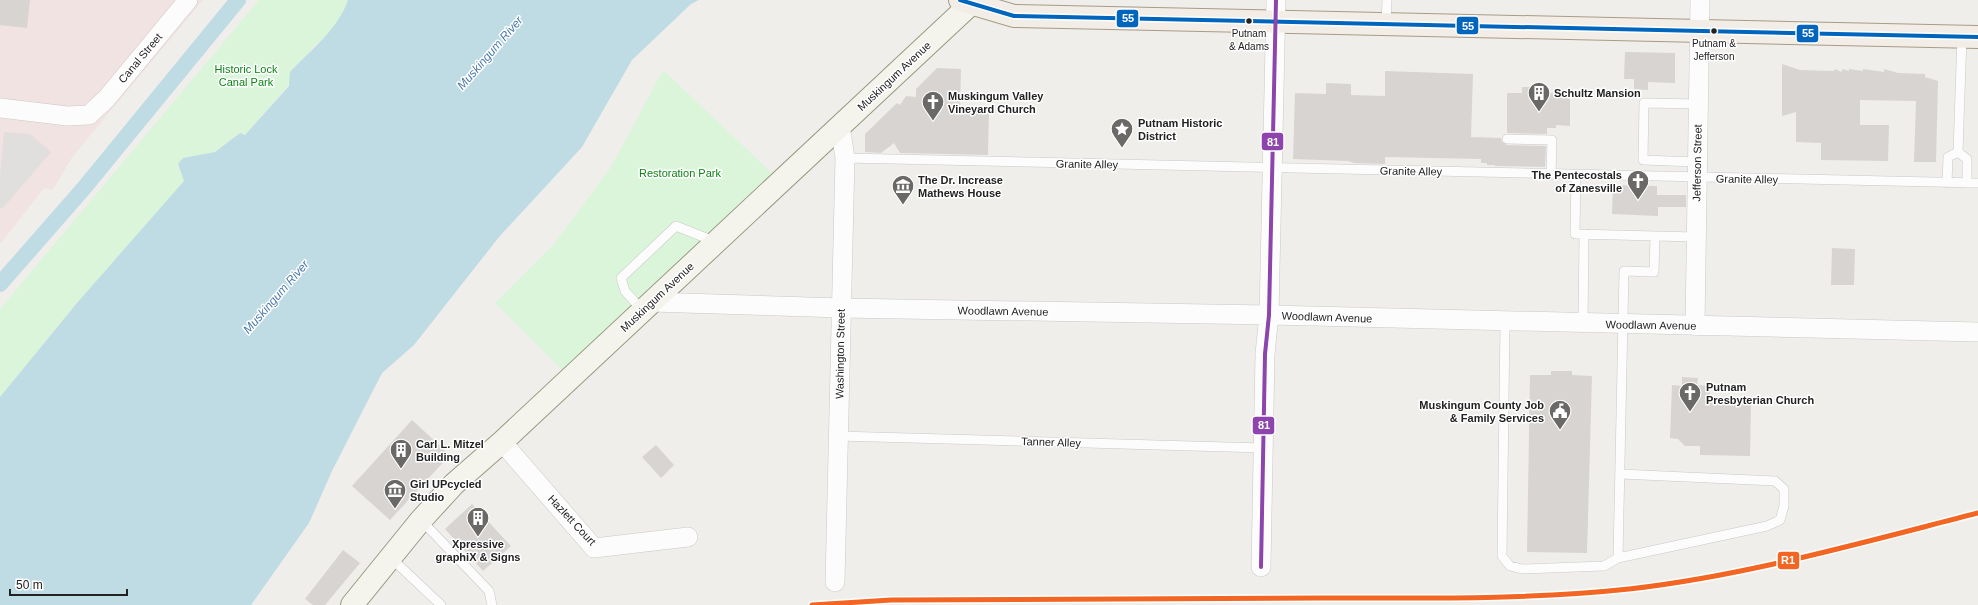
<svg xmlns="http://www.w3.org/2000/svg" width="1978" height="605" viewBox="0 0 1978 605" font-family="Arial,sans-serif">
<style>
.commercial{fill:#f1e3e1}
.park{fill:#daf5da}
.parking{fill:#e0dfde}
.water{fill:#bfdbe3}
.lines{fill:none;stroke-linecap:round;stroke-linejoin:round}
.canal{stroke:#bfdbe3;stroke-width:16}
.building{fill:#d7d4d2}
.lane-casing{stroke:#c9c8c7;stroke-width:10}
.street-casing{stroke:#c9c8c7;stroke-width:20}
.secondary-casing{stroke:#999a82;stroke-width:24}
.primary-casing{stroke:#a79c86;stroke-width:24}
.lane{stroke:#fdfcfc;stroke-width:9}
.street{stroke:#fdfcfc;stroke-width:19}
.secondary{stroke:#f4f4ed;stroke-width:22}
.primary{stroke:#f3ede7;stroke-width:22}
.bus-1-casing{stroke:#fff;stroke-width:7}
.bus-2-casing{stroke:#fff;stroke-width:7}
.bus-1{stroke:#0065bd;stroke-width:4}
.bus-2{stroke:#8e44ad;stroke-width:4}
.rail-1-casing{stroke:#fff;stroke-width:8}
.rail-1{stroke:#f26522;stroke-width:5}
.bus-dot{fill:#222;stroke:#fff;stroke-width:1.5}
.labels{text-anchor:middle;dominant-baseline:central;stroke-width:3;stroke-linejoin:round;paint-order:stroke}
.bus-label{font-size:10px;fill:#222;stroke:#fff}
.street-label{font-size:11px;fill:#222;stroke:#fff}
.park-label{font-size:11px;fill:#0c8416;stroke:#fff}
.poi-label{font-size:11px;font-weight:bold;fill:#222;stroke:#fff;text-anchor:start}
.water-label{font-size:12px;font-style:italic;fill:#4a7aab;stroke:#fff}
.line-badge{stroke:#fff;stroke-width:1.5}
.badge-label{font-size:11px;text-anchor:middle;font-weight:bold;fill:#fff}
</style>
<rect width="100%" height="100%" fill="#f0eeeb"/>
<path class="commercial" d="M0,0H203L73,156L55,186L52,190L44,188L0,244Z"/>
<path class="park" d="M259,0H348L345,10L328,35L313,47L289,85L245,135L239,133L215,152L183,158L178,164L185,181L77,303L0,397V309Z
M663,70L772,173L562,370L495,303L553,245L611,167Z"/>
<path class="parking" d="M4,132L30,134L51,152L2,209L0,207V177Z"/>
<path class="water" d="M348,0H699L691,4L632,60L582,147L499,237L414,345L382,373L332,471L309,523L251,605H0V397L77,303L184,181L178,164L183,158L215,152L240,133L245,135L289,86L290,72C310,51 339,28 348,0Z"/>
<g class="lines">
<path class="canal" d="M0,284L84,188L238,0"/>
</g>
<path class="building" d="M0,0H30L27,28L0,25Z
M1625,52L1675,53V83L1648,82V90L1634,89V79H1624Z
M1782,64L1800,70L1834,71L1835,69L1842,72V69L1849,71V69L1863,71V69L1884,72V69L1898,73L1925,74V77L1938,81L1936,162H1914L1916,101L1860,100V125H1889L1888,161L1821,160V143L1796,142V112L1782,116Z
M937,68L961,69L960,110L989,111L988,155L900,153L894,143L881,153L865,152V134L897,103L900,105L906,96L916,97V89Z
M1385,71L1473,74L1471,137L1501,138L1502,142L1507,145L1546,146L1545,167L1495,166V165H1487V163H1481V159L1385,157V164L1354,163L1348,161L1293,159L1295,93L1326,94V83L1351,84V95L1385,96Z
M1522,87H1538V93H1557V97H1570V126L1556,125V128H1547V134L1507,133V93H1522Z
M1613,185L1657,186V195H1686V207H1658V216L1612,214Z
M1832,248L1855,249L1854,285H1831Z
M1551,371H1572V375L1592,376L1587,553L1527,552L1530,375H1551Z
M1682,377L1698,378L1697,385L1710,386V401L1751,402L1750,456L1700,455V446H1685L1678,439L1670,438L1672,385L1682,386Z
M412,420L450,455L390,520L352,486Z
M656,445L674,465L661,478L642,457Z
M472,504L511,546L483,571L445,529Z
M343,550L360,563L325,605H313L305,599Z"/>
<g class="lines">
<g class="lane-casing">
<path id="lane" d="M1386,24L1387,0
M1507,139L1552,140L1551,175
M1958,152L1962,36
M1958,152L1967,159V183
M845,158L1978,183
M1697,162L1643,160L1644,103L1698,104
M1576,175L1575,234L1696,237
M1947,183L1948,157L1958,152
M642,310L625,291L621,278L676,226L716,242
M1505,322L1502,556L1510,566L1522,569L1604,566L1618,558L1624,271L1654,272L1655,236
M1583,324L1584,234
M838,436L1263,448
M421,520L489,591L492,605
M390,557L441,605
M1618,558L1767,526L1780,520L1784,506V489L1775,481L1620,474"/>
</g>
<g class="street-casing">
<path id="street" d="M0,108L67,116L89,115L107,98L188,0
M652,302L841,308L1269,315L1978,332
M1695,326L1700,0
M502,442L594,548L688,537
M1261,567L1265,354L1269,315L1276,0
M835,582L845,158L840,126"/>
</g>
<g class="secondary-casing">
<path id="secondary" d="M352,605L421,520L454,484L502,442L975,0"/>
</g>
<g class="primary-casing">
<path id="primary" d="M960,0L1014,16L1978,37"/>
</g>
<use href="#lane" class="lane"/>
<use href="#street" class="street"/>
<use href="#secondary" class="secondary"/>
<use href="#primary" class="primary"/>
<g class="bus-1-casing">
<path id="bus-1" d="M960,0L1014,16L1978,37"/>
</g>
<g class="bus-2-casing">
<path id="bus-2" d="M1261,567L1265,354L1269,315L1276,0"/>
</g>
<use href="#bus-1" class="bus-1"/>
<use href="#bus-2" class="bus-2"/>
<g class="rail-1-casing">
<path id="rail-1" d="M812,605L891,600C1034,600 1177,599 1321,598C1423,598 1527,600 1629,589C1745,576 1864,542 1978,513"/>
</g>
<use href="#rail-1" class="rail-1"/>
</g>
<defs>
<g id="building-pin" transform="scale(1.15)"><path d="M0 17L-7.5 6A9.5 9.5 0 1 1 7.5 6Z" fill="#6a6968" stroke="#fff"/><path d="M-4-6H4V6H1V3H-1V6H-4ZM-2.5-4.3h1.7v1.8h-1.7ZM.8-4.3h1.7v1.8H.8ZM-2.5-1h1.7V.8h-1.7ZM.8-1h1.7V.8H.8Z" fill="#fff"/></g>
<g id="church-pin" transform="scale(1.15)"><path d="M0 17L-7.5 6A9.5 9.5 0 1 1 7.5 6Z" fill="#6a6968" stroke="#fff"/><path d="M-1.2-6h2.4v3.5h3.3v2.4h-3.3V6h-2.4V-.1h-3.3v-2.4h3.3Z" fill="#fff"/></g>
<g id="sight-pin" transform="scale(1.15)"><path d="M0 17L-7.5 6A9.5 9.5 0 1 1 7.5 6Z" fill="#6a6968" stroke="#fff"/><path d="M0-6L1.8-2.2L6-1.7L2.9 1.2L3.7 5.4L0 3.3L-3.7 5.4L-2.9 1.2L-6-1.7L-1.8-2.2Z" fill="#fff"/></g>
<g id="museum-pin" transform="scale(1.15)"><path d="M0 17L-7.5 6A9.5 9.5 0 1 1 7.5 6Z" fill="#6a6968" stroke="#fff"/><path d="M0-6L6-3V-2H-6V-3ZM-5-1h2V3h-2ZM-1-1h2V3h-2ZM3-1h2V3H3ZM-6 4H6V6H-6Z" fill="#fff"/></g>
<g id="civic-pin" transform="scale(1.15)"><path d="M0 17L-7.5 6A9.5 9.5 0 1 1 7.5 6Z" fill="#6a6968" stroke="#fff"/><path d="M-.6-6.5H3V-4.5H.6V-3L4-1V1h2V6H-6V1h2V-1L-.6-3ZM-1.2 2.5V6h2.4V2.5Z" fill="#fff"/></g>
</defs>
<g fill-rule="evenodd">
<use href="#building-pin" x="1539" y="93"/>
<use href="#church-pin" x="933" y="102"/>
<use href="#sight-pin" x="1122" y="129"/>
<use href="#church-pin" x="1638" y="181"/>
<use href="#museum-pin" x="903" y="186"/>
<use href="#church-pin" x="1690" y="393"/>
<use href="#civic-pin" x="1560" y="411"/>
<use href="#building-pin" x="401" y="450"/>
<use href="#museum-pin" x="395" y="490"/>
<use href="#building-pin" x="478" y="518"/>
</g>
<g class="bus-dot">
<circle cx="1249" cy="21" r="3.5"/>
<circle cx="1714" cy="31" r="3.5"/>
</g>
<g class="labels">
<g class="bus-label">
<text x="1249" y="33">Putnam<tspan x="1249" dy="13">&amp; Adams</tspan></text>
<text x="1714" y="43">Putnam &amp;<tspan x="1714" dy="13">Jefferson</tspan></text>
</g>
<g class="street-label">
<text transform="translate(140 58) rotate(-50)">Canal Street</text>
<text transform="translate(894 76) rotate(-43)">Muskingum Avenue</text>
<text transform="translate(1697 163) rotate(-89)">Jefferson Street</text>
<text transform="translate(1087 164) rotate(1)">Granite Alley</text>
<text transform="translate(1411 171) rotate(1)">Granite Alley</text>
<text transform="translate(1747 179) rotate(1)">Granite Alley</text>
<text transform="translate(657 297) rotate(-43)">Muskingum Avenue</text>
<text transform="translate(1003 311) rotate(1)">Woodlawn Avenue</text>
<text transform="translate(1327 317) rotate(2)">Woodlawn Avenue</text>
<text transform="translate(1651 325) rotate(1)">Woodlawn Avenue</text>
<text transform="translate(840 354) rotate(-89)">Washington Street</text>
<text transform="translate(1051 442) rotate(2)">Tanner Alley</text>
<text transform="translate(572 520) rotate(47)">Hazlett Court</text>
</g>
<g class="park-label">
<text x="246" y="69">Historic Lock<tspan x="246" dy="13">Canal Park</tspan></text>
<text x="680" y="173">Restoration Park</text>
</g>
<g class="poi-label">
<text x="1554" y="93">Schultz Mansion</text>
<text x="948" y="96">Muskingum Valley<tspan x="948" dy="13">Vineyard Church</tspan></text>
<text x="1138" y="123">Putnam Historic<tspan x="1138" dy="13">District</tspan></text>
<text x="1622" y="175" text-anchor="end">The Pentecostals<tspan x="1622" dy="13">of Zanesville</tspan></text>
<text x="918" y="180">The Dr. Increase<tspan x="918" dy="13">Mathews House</tspan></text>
<text x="1706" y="387">Putnam<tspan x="1706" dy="13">Presbyterian Church</tspan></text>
<text x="1544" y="405" text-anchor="end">Muskingum County Job<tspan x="1544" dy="13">&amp; Family Services</tspan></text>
<text x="416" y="444">Carl L. Mitzel<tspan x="416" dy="13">Building</tspan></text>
<text x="410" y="484">Girl UPcycled<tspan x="410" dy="13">Studio</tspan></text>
<text x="478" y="544" text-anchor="middle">Xpressive<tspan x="478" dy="13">graphiX &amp; Signs</tspan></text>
</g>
<g class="water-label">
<text transform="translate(490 53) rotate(-49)">Muskingum River</text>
<text transform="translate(276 297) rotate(-49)">Muskingum River</text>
</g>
</g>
<g class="line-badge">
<rect x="1116" y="9" width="23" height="19" rx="4" fill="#0065bd"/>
<rect x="1456" y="16" width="23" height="19" rx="4" fill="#0065bd"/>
<rect x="1796" y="24" width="23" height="19" rx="4" fill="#0065bd"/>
<rect x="1261" y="132" width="23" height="19" rx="4" fill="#8e44ad"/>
<rect x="1252" y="416" width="23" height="19" rx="4" fill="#8e44ad"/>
<rect x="1777" y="551" width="23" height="19" rx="4" fill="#f26522"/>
</g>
<g class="badge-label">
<text x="1128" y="22">55</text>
<text x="1468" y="30">55</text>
<text x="1808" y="37">55</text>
<text x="1273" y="146">81</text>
<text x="1264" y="429">81</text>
<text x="1788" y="564">R1</text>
</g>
<path d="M10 589v6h117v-6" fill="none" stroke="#222222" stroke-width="2"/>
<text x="16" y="589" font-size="12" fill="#222222" stroke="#ffffff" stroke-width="3" paint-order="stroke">50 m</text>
</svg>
